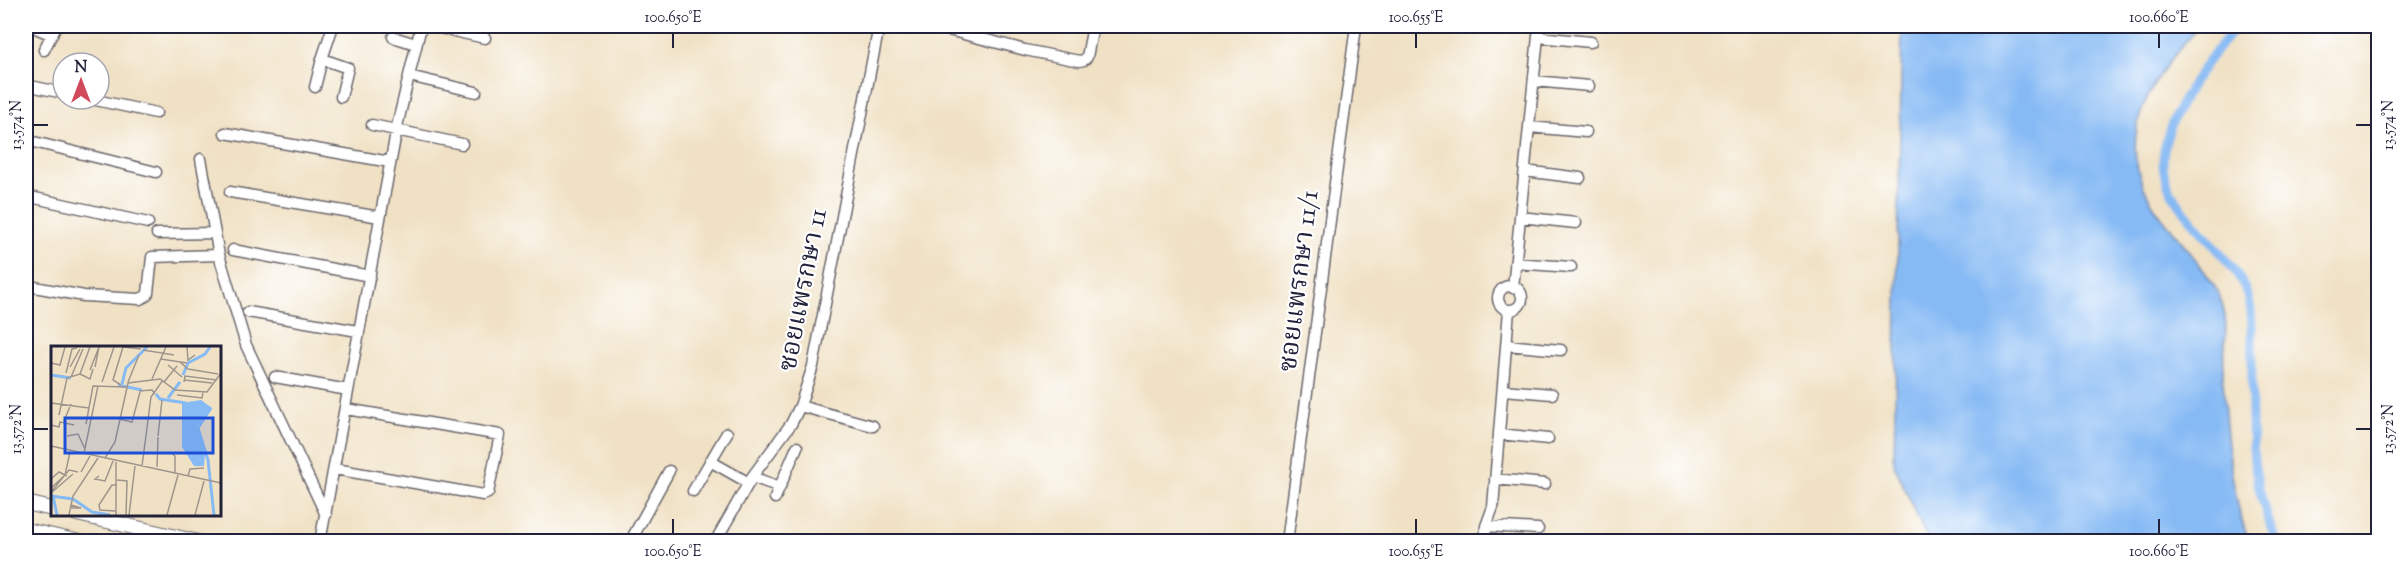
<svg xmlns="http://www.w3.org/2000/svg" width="2404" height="567" viewBox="0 0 2404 567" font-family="'Sorts Mill Goudy','Noto Serif Thai',serif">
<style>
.water{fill:#86baf4;stroke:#546e98;stroke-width:1.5}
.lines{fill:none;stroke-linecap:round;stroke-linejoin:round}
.canal{stroke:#86baf4;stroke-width:9}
.minor-casing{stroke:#6a656b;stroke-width:13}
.major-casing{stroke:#6a656b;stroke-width:16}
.minor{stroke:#fff;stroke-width:10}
.major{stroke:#fff;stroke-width:14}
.ticks{fill:none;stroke:#22223b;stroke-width:2}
.labels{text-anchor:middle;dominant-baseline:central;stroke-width:4.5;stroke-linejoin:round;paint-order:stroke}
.street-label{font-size:26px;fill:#22223b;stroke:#fff}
.inset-river{fill:none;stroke:#86baf4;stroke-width:3}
.inset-road{fill:none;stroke:#9e958d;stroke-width:1.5}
.view{fill:#1d4ed8;fill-opacity:0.15;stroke:#1d4ed8;stroke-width:3}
.inset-edge{fill:none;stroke:#22223b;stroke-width:3}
.neatline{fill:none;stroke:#22223b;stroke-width:2}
.ticks-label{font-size:15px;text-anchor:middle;fill:#22223b}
</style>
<rect width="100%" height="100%" fill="#fff"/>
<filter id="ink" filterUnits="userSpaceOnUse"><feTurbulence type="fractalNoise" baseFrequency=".0167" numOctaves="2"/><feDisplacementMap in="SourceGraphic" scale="12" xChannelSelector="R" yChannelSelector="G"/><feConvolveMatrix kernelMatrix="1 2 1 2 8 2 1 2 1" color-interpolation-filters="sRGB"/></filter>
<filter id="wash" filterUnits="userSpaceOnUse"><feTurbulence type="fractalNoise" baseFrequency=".008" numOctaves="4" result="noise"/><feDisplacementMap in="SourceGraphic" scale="24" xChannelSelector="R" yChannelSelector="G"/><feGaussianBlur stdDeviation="1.35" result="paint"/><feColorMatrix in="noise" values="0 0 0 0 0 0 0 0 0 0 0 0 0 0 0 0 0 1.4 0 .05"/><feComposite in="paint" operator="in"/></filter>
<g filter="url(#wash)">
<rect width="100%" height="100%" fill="#f0e1c4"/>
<path class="water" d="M1902,26H2199C2154,77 2110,134 2152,203C2162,220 2177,234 2188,250C2204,271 2222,290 2225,317C2228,334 2223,354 2223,371C2224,420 2231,497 2249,541L1932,542L1923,530L1894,464Z"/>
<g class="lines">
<path class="canal" d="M2237,26C2208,58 2152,131 2165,177C2172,200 2190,218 2206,236C2223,257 2244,276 2250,304C2253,320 2252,337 2252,354C2252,385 2251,418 2253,449C2255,481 2265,511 2276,542"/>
</g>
</g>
<g filter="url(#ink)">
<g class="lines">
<g class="minor-casing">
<path id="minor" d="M31,26L52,35
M333,26L322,59L348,68L341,97
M431,26L485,38
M933,26L1025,50L1079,61L1084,60L1087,57L1093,26
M393,37L416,44
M1538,37L1591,42
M44,50L56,26
M409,76L476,92
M1534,81L1589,86
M26,85L63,93
M315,87L322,59
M91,99L156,113
M372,125L462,144
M1529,127L1586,132
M225,133L390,162
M26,140L156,172
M201,159L219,255
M1525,171L1580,178
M230,192L380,217
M26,196L148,223
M1520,217L1576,223
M157,234L214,233
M233,250L370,276
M1515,263L1571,267
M29,286L84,296L140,299L146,296L148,293L152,257L219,255L246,345L326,515
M1498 298a12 12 0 1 1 24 0a12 12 0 1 1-24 0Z
M1513,288L1539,26
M248,312L358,331
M1507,345L1561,350
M275,377L348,390
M1504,390L1552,394
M800,406L873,426
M1499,434L1548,439
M710,461L749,483
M335,469L483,495L488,493L500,435L346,409
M752,477L780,487
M1495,479L1545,484
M693,491L727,433
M775,498L797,447
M1486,526L1538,529
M320,542L398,122L421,26
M630,542L669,471
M715,542L752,477L791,424L800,406L813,366L879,26
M1287,542L1356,26
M1485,542L1486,526L1493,507L1509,310"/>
</g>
<g class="major-casing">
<path id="major" d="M26,503L52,509
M77,514L198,542
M26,530L80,542"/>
</g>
<use href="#minor" class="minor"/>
<use href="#major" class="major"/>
</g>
</g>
<path class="ticks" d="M673,33V48M1416,33V48M2159,33V48M33,125H48M2356,125H2371M33,429H48M2356,429H2371M673,519V534M1416,519V534M2159,519V534"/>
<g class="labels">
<g class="street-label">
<text transform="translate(1300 281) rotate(-83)">ซอยแพรกษา 11/1</text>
<text transform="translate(804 290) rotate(-79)">ซอยแพรกษา 11</text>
</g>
</g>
<g transform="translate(51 346)">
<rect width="170" height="170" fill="#f0e1c4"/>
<path d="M150,54L161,62L146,80L154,109L153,120H143L131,101V57Z" fill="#86baf4"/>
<path class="inset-river" d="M0,29L20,32M132,29L137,17L154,8L159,1M71,38L75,22L96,1M67,39L91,44M105,48L109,53L135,57M117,52L129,36M160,62L147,82L157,114L163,169M0,150L22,153L41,166L59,169M2,150L6,169"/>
<path class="inset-road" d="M72,1L90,3M136,1L137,14L144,9M92,4L123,9M110,13L136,17M129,16L137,23L167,28M0,17L9,19L14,1M117,19L131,31M19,21L29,3M44,21L48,1M39,24L48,1M15,27L21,3L26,2M29,28L39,33L42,23M20,31L32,3M101,33L115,1M133,34L161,37M51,36L63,1M77,36L88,9M113,36L126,20M133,36L134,30L166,34M70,39L62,34L72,1M88,45L101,44L104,48M126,49L151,52L152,46M0,57L38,62M8,69L16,32L29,28L39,1M68,73L81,76L89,46M13,75L20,58M35,78L42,40L75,41M0,79L8,81L9,76L23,79M16,90L27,88L34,103M107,90L111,54M0,100L170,137M33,107L47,40M120,107L124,110V127M54,112L64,96L77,37L109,33L124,44L156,46L170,27M65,116V169M91,120L100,51L112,34M106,121L107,91M30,126L39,110M48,130L44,133L54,135L62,115M137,130L139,123L153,122M0,133L8,126L16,130M66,134L76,135L75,169M0,142L14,129L19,106M0,146L18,124L27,126M0,147L22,128M19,162H30L20,159M64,165L49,164L48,159L61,139H66M18,169L22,150L47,112M78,169L84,120M116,169L127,129M144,169L153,135"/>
<path class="view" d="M14,72H162V107H14Z"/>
<rect width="170" height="170" class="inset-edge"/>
</g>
<rect width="2404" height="567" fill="none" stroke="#fff" stroke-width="66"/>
<g transform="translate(81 81)"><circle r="28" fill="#ffffff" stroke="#a7a7b1" stroke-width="1.5"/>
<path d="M0-4.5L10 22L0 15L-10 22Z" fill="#d1495b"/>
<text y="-9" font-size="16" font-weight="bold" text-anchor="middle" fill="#22223b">N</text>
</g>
<rect x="33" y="33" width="2338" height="501" class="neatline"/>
<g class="ticks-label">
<text x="673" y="22">100.650°E</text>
<text x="1416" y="22">100.655°E</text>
<text x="2159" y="22">100.660°E</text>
<text transform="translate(16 125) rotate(-90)" y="5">13.574°N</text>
<text transform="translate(2388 125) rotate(-90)" y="5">13.574°N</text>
<text transform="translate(16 429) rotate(-90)" y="5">13.572°N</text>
<text transform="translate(2388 429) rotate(-90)" y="5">13.572°N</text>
<text x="673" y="556">100.650°E</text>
<text x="1416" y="556">100.655°E</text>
<text x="2159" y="556">100.660°E</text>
</g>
</svg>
